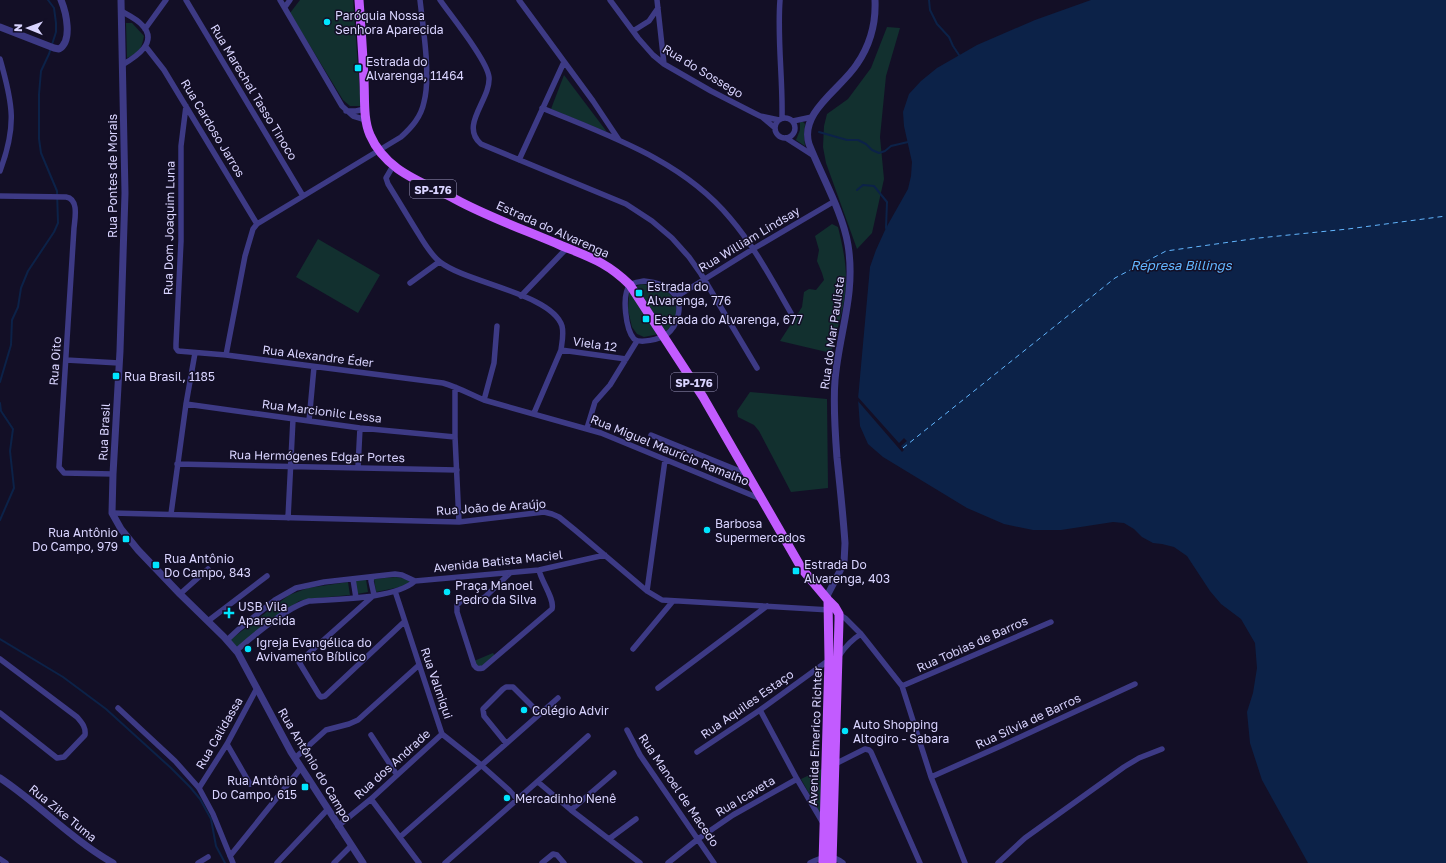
<svg xmlns="http://www.w3.org/2000/svg" width="1446" height="863" viewBox="0 0 1446 863" font-family="'Golos Text',sans-serif">
<style>
.green{fill:#12302f}
.water{fill:#0c2248}
.pier{fill:#130f26}
.lines{fill:none;stroke-linecap:round;stroke-linejoin:round}
.stream{stroke:#0c2248;stroke-width:2}
.ferry{stroke:#62b6ff;stroke-width:1;stroke-dasharray:5 4;stroke-linecap:butt}
.minor{stroke:#3d3a85;stroke-width:5.5}
.tertiary{stroke:#3d3a85;stroke-width:7}
.primary{stroke:#c25bff;stroke-width:9}
.poi-dot{fill:#00e5ff;stroke:#130f26;stroke-width:1.5}
.labels{text-anchor:middle;dominant-baseline:central;stroke-width:3;stroke-linejoin:round;paint-order:stroke}
.shield{fill:#130f26;stroke:#9e99be;stroke-width:1}
.shield-label{font-size:11px;font-weight:bold;fill:#d9d4ff}
.poi-label{font-size:12px;fill:#d9d4ff;stroke:#130f26;text-anchor:start}
.street-label{font-size:12px;fill:#d9d4ff;stroke:#130f26}
.water-label{font-size:13px;font-style:italic;fill:#62b6ff;stroke:#130f26}
</style>
<rect width="100%" height="100%" fill="#130f26"/>
<path class="green" d="M300,0H353L361,106H350L343,100L290,13Z
M126,23H132L144,36C141,50 140,52 127,58Z
M887,27L900,28L886,76L880,137L884,179L872,233L857,249L826,163L823,147L824,126L827,114L848,99L871,68Z
M564,75L607,132L551,109Z
M800,122H803L805,124L804,135L805,146L796,140L800,130Z
M832,224L838,227C844,251 849,276 844,301C841,319 835,336 831,353L780,341L802,307L804,292L809,289L816,290L824,280L822,273L817,261L819,250L815,236Z
M318,239L380,275L358,313L296,277Z
M642,284L659,288L668,292L674,299L677,312L675,323L664,333L644,337L637,334L632,327L628,310L629,293L632,288Z
M750,392L827,399L828,488L791,492L759,431L754,425L738,417L737,411Z
M396,577L406,579L410,581L405,586L376,592L374,579Z
M366,579L368,592L357,594L355,581Z
M348,582L350,595L318,598L299,601L236,648L230,640L289,595L308,588Z
M493,653L495,656L479,668L474,661Z
M822,769L821,815L801,779Z"/>
<path class="water" d="M1091,0H1446V863H1308L1262,780L1250,743L1247,712L1253,693L1257,668L1255,643L1241,619L1221,604L1210,591L1187,556L1174,547L1162,544L1153,543L1142,537L1134,529L1124,523L1113,522L1061,530H1033L1004,524L967,508L883,457L868,444L860,426L858,399L870,267L876,250L886,228L908,189L911,176L912,162L904,126L903,112L909,94L921,81L937,68L977,45L1035,20Z"/>
<path class="pier" d="M857,396L899,443L904,438L907,441L901,446L904,450L902,452L857,400Z"/>
<g class="lines">
<path class="stream" d="M929,0L930,10L937,24L949,37L953,46L959,55
M819,132L847,140H858L866,144L872,150L879,153L885,151L891,146L908,142
M857,190L863,185L874,186L887,202L886,228
M0,382L11,345L12,320L18,307L21,288L28,271L54,232L58,223L57,191L41,153L39,139V94L41,71L49,54L56,32V23L54,8L48,0
M0,403L1,411L13,429L10,451L14,488L0,520
M0,639L63,677L106,709L171,768L190,787L200,799L211,819L216,846L225,863"/>
<path class="ferry" d="M903,448L1115,278L1166,251L1259,238L1348,229L1446,216"/>
<path class="minor" d="M186,0L303,196
M280,0L342,106L353,116L366,120
M440,0C451,16 487,60 489,77C491,100 459,125 481,144L626,204L652,221L672,238L689,257L701,274L757,368
M519,0L593,101L619,140
M610,0L638,38L653,55L664,64L711,91L754,113L760,116L779,120
M657,0L664,64
M780,0C777,39 783,79 782,118
M285,7L290,0
M121,11C128,15 137,19 142,25C159,42 136,57 122,65
M145,29L166,0
M633,31L649,21L658,8
M146,47L164,70L257,224
M0,59C13,104 17,126 0,171
M186,106L181,146V241L176,344V348L178,351L226,355L443,383C457,387 470,394 484,400L601,433L761,499
M542,108C609,136 682,160 730,218C754,246 772,280 791,313
M346,111H356L365,109
M762,117L775,128
M775 128a10 10 0 1 1 20 0a10 10 0 1 1-20 0Z
M793,121L812,117
M786,138L814,156
M519,160L564,62
M393,166L386,178L388,184C398,200 408,217 418,233C424,243 431,255 440,262C467,283 552,294 562,326C564,334 562,342 561,350L534,413
M0,196L66,197C79,199 75,218 74,228L59,467L64,473L113,474
M644,281C654,282 665,284 672,292C685,303 678,326 666,335C660,339 640,344 634,339C626,330 621,295 630,285C633,282 639,282 644,281Z
M410,283L439,262
M521,296L567,248
M676,297L753,249L833,202
M561,350L626,359
M226,355L245,256L253,229L257,224L401,137C412,127 421,117 424,102C431,76 423,28 420,0
M66,360L119,363
M455,387V437L459,522
M484,400L494,363L497,326
M186,404L360,428L455,437
M309,421L314,367
M587,428L595,402L610,385L637,341
M651,435L747,474
M177,464L457,470
M358,467L360,428
M112,513L459,522L544,512L552,514L559,517L575,530L647,591L662,600L830,610
M171,514L186,404L195,353
M288,518L293,419
M510,573L485,597L479,600H462L457,605V612L474,665C477,669 478,669 483,668L552,609C555,599 541,581 539,570
M372,577L371,581L374,595L299,662L319,695L321,697L325,696L404,622
M353,579L356,598
M395,591L442,734L481,765L509,790L517,799
M647,591L665,460
M180,594L208,569
M837,613L845,618L861,634L902,686L931,777L965,863
M208,621L267,576
M227,640L240,628L275,600L296,588L324,582L395,574L402,575L415,581L539,570L605,555
M633,649L673,601
M236,651C253,636 288,607 309,601C337,599 395,599 415,581
M839,656C845,647 851,640 861,634
M0,659L77,717C82,723 86,727 85,735L64,757L57,758L0,713
M902,686L1051,622
M658,688L767,606
M118,708L175,761L199,788L213,814L233,863
M760,710L797,779L823,823
M627,730L640,755L714,863
M371,735L397,775
M506,743L484,716L483,709L503,689L506,687H513L540,714
M227,744L250,784
M697,752L760,710L829,660
M295,758L326,730L349,724L358,720L419,665
M835,764L865,749L869,750L871,752L920,863
M931,777L1003,745L1135,684
M538,782L571,810L640,863
M199,788L227,744L257,688
M371,799L419,863
M571,810L614,773
M338,826L371,799L442,734
M400,837L558,698
M609,839L636,819
M230,856L301,768
M0,859L6,863
M198,863L208,857
M277,863L328,809
M334,863L351,846
M445,863C493,821 541,779 588,736
M542,863L553,854L557,855L564,863
M668,863L698,839L733,815L797,779
M810,863C821,857 832,854 843,863
M998,863L1025,838L1124,767L1139,758L1162,749"/>
<path class="tertiary" d="M121,0L125,193L120,351L113,474L112,513L121,529L138,550L180,594L224,637L238,653L291,752L363,863
M0,27L54,48L59,49C73,41 66,12 61,0
M826,598L844,563L845,543C843,514 840,486 837,458C835,432 833,406 835,380C839,333 856,294 848,245C843,213 821,175 809,144C799,112 842,88 857,64C870,45 876,23 875,0
M0,778C39,804 71,839 113,863"/>
<path class="primary" d="M359,0C361,27 363,54 364,81C365,99 363,119 370,135C386,172 423,182 455,199C488,217 525,230 560,245C589,257 607,262 630,285L703,397L802,569L828,600L835,607L839,614V620L832,863
M823,863L829,660L828,600"/>
</g>
<g class="poi-dot">
<circle cx="327" cy="22" r="4"/>
<rect x="354" y="64" width="8" height="8" rx="2"/>
<rect x="635" y="289" width="8" height="8" rx="2"/>
<rect x="642" y="315" width="8" height="8" rx="2"/>
<rect x="112" y="372" width="8" height="8" rx="2"/>
<circle cx="707" cy="530" r="4"/>
<rect x="122" y="535" width="8" height="8" rx="2"/>
<rect x="152" y="561" width="8" height="8" rx="2"/>
<rect x="792" y="567" width="8" height="8" rx="2"/>
<circle cx="447" cy="592" r="4"/>
<path d="M227 607h4v4h4v4h-4v4h-4v-4h-4v-4h4z"/>
<circle cx="248" cy="649" r="4"/>
<circle cx="524" cy="710" r="4"/>
<circle cx="845" cy="731" r="4"/>
<rect x="301" y="783" width="8" height="8" rx="2"/>
<circle cx="507" cy="798" r="4"/>
</g>
<g class="labels">
<g class="shield">
<rect x="410" y="180" width="46" height="18" rx="3"/>
<rect x="671" y="373" width="46" height="18" rx="3"/>
</g>
<g class="shield-label">
<text x="433" y="189">SP-176</text>
<text x="694" y="382">SP-176</text>
</g>
<g class="poi-label">
<text x="335" y="15">Paróquia Nossa<tspan x="335" dy="14">Senhora Aparecida</tspan></text>
<text x="366" y="61">Estrada do<tspan x="366" dy="14">Alvarenga, 11464</tspan></text>
<text x="647" y="286">Estrada do<tspan x="647" dy="14">Alvarenga, 776</tspan></text>
<text x="654" y="319">Estrada do Alvarenga, 677</text>
<text x="124" y="376">Rua Brasil, 1185</text>
<text x="715" y="523">Barbosa<tspan x="715" dy="14">Supermercados</tspan></text>
<text x="118" y="532" text-anchor="end">Rua Antônio<tspan x="118" dy="14">Do Campo, 979</tspan></text>
<text x="164" y="558">Rua Antônio<tspan x="164" dy="14">Do Campo, 843</tspan></text>
<text x="804" y="564">Estrada Do<tspan x="804" dy="14">Alvarenga, 403</tspan></text>
<text x="455" y="585">Praça Manoel<tspan x="455" dy="14">Pedro da Silva</tspan></text>
<text x="238" y="606">USB Vila<tspan x="238" dy="14">Aparecida</tspan></text>
<text x="256" y="642">Igreja Evangélica do<tspan x="256" dy="14">Avivamento Bíblico</tspan></text>
<text x="532" y="710">Colégio Advir</text>
<text x="853" y="724">Auto Shopping<tspan x="853" dy="14">Altogiro - Sabara</tspan></text>
<text x="297" y="780" text-anchor="end">Rua Antônio<tspan x="297" dy="14">Do Campo, 615</tspan></text>
<text x="515" y="798">Mercadinho Nenê</text>
</g>
<g class="street-label">
<text transform="translate(703 71) rotate(31)">Rua do Sossego</text>
<text transform="translate(254 92) rotate(59)">Rua Marechal Tasso Tinoco</text>
<text transform="translate(213 128) rotate(59)">Rua Cardoso Jarros</text>
<text transform="translate(112 176) rotate(-90)">Rua Pontes de Morais</text>
<text transform="translate(169 228) rotate(-89)">Rua Dom Joaquim Luna</text>
<text transform="translate(553 229) rotate(24)">Estrada do Alvarenga</text>
<text transform="translate(749 239) rotate(-31)">Rua William Lindsay</text>
<text transform="translate(832 333) rotate(-82)">Rua do Mar Paulista</text>
<text transform="translate(595 344) rotate(8)">Viela 12</text>
<text transform="translate(318 356) rotate(7)">Rua Alexandre Éder</text>
<text transform="translate(55 361) rotate(-86)">Rua Oito</text>
<text transform="translate(322 411) rotate(7)">Rua Marcionilc Lessa</text>
<text transform="translate(104 432) rotate(-87)">Rua Brasil</text>
<text transform="translate(670 450) rotate(22)">Rua Miguel Maurício Ramalho</text>
<text transform="translate(317 456) rotate(1)">Rua Hermógenes Edgar Portes</text>
<text transform="translate(491 507) rotate(-4)">Rua João de Araújo</text>
<text transform="translate(498 561) rotate(-6)">Avenida Batista Maciel</text>
<text transform="translate(972 644) rotate(-24)">Rua Tobias de Barros</text>
<text transform="translate(437 683) rotate(71)">Rua Valmiqui</text>
<text transform="translate(747 704) rotate(-35)">Rua Aquiles Estaço</text>
<text transform="translate(1028 721) rotate(-25)">Rua Sílvia de Barros</text>
<text transform="translate(219 733) rotate(-60)">Rua Calidassa</text>
<text transform="translate(815 736) rotate(-88)">Avenida Emerico Richter</text>
<text transform="translate(392 764) rotate(-42)">Rua dos Andrade</text>
<text transform="translate(315 765) rotate(59)">Rua Antônio do Campo</text>
<text transform="translate(679 790) rotate(56)">Rua Manoel de Macedo</text>
<text transform="translate(745 796) rotate(-31)">Rua Icaveta</text>
<text transform="translate(63 813) rotate(39)">Rua Zike Tuma</text>
</g>
<g class="water-label">
<text x="1181" y="265">Represa Billings</text>
</g>
</g>
<g transform="translate(28 28) rotate(271)" stroke="#130f26" stroke-width="3" paint-order="stroke">
<path d="M0-3L7 15L0 10L-7 15Z" fill="#d9d4ff"/>
<text y="-6" font-size="11" font-weight="bold" text-anchor="middle" fill="#d9d4ff">N</text>
</g>
</svg>
